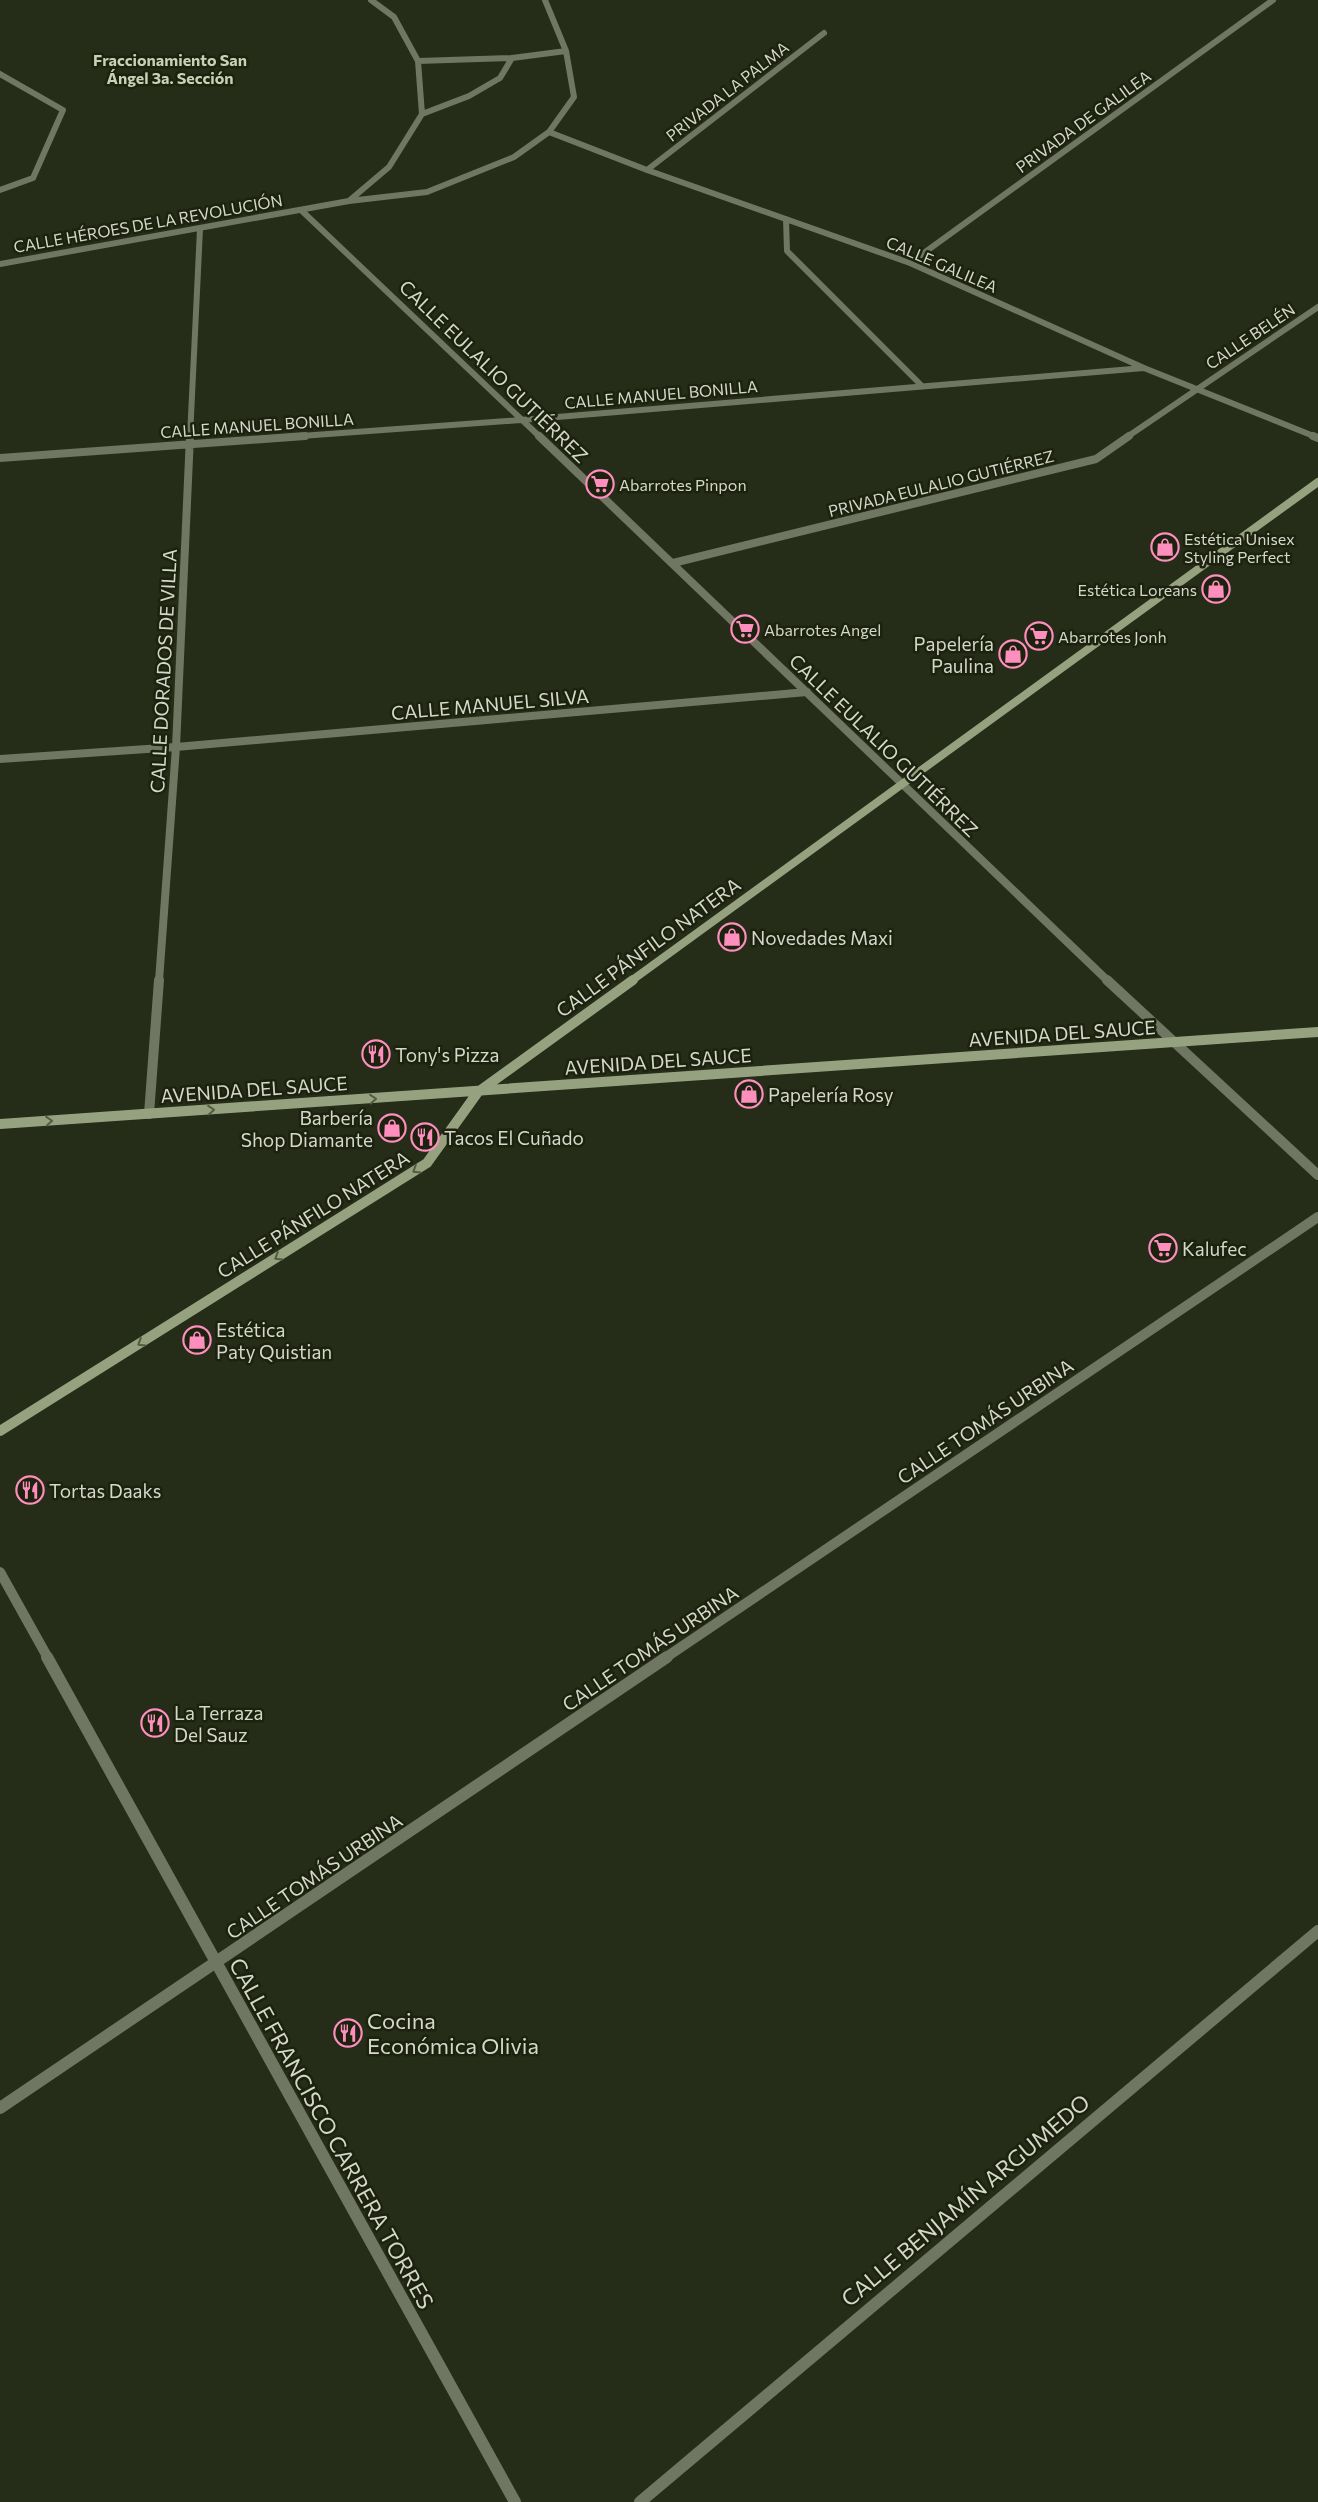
<svg xmlns="http://www.w3.org/2000/svg" width="1318" height="2502" viewBox="0 0 1318 2502" font-family="Commissioner,sans-serif">
<style>
.lines{fill:none;stroke-linecap:round;stroke-linejoin:round}
.street-far3{stroke:#6f7661;stroke-width:6}
.street-far2{stroke:#6f7661;stroke-width:8}
.street-far1{stroke:#6f7661;stroke-width:10}
.street{stroke:#6f7661;stroke-width:12}
.secondary-far1{stroke:#96a27f;stroke-width:8}
.secondary{stroke:#96a27f;stroke-width:10}
.oneway{stroke:#535c41}
.labels{text-anchor:middle;dominant-baseline:central;stroke-width:5;stroke-linejoin:round;paint-order:stroke}
.far-neighbourhood-label{font-size:16px;font-weight:bold;fill:#c7d1b6;stroke:#1c220e}
.far-street-label{font-size:16px;fill:#d3d8cb;stroke:#1c220e}
.far-poi-label{font-size:16px;fill:#d3d8cb;stroke:#1c220e;text-anchor:start}
.street-label{font-size:19px;fill:#d3d8cb;stroke:#1c220e}
.poi-label{font-size:19px;fill:#d3d8cb;stroke:#1c220e;text-anchor:start}
.near-poi-label{font-size:22px;fill:#d3d8cb;stroke:#1c220e;text-anchor:start}
.near-street-label{font-size:22px;fill:#d3d8cb;stroke:#1c220e}
</style>
<rect width="100%" height="100%" fill="#252c17"/>
<g class="lines">
<path class="street-far3" d="M418,61L512,58L566,51
M0,74L63,110L33,178L0,190
M422,114L469,96L500,78L512,58
M549,132L647,170L910,263L1144,368L1316,437
M647,170L824,33
M350,200L389,167L422,114L418,61L394,17L371,0
M301,210L540,437
M786,219L787,251L922,386
M910,263L1273,0
M0,264L349,201L427,192L514,157L549,132L574,97L566,51L545,0
M190,437L200,229
M287,437L521,420L1144,368
M1127,437L1318,307"/>
<path class="street-far2" d="M539,436L1108,981
M1313,436L1318,438
M0,458L305,436
M673,563L1096,459L1129,436
M0,759L176,747L807,692
M159,981L176,747L190,436"/>
<path class="street-far1" d="M1107,980L1318,1175
M149,1114L159,980
M0,1572L48,1658
M665,1658L1318,1217"/>
<path class="street" d="M47,1657L515,2502
M0,2108L667,1657
M640,2502L1318,1931"/>
<path class="secondary-far1" d="M631,981L1318,482"/>
<path class="secondary" d="M0,1124L1318,1032
M0,1431L427,1163L478,1092L633,980"/>
</g>
<defs><path id="oneway-chevron" d="M-2-3.5L2.5 0L-2 3.5" fill="none" stroke-width="1.6" stroke-linecap="round" stroke-linejoin="round" transform="scale(1.25)"/></defs>
<g class="oneway">
<use href="#oneway-chevron" transform="translate(373 1099) rotate(-4)"/>
<use href="#oneway-chevron" transform="translate(211 1110) rotate(-4)"/>
<use href="#oneway-chevron" transform="translate(49 1121) rotate(-4)"/>
<use href="#oneway-chevron" transform="translate(416 1170) rotate(148)"/>
<use href="#oneway-chevron" transform="translate(278 1257) rotate(148)"/>
<use href="#oneway-chevron" transform="translate(141 1343) rotate(148)"/>
</g>
<defs>
<g id="supermarket-ring" transform="scale(1.4375)"><circle r="9.5" fill="#1c220e" stroke="#fe8ebe" stroke-width="1.5"/><path d="M-6-5.5h2.5l.6 2H6L4.5 2H-2.5L-4.4-4H-6ZM-1.5 3.2a1.3 1.3 0 1 0 .1 0ZM3 3.2a1.3 1.3 0 1 0 .1 0Z" fill="#fe8ebe"/></g>
<g id="shop-ring" transform="scale(1.4375)"><circle r="9.5" fill="#1c220e" stroke="#fe8ebe" stroke-width="1.5"/><path d="M-5-2.5h2.3a2.7 3.5 0 0 1 5.4 0H5L5.5 6h-11ZM-1.5-2.5h3a1.5 2.3 0 0 0-3 0Z" fill="#fe8ebe"/></g>
<g id="restaurant-ring" transform="scale(1.4375)"><circle r="9.5" fill="#1c220e" stroke="#fe8ebe" stroke-width="1.5"/><path d="M-5-6h1v4h1v-4h1v4h1v-4h1v5L-1.5 .5V6h-2V.5L-5-1ZM5-6V6H3V1.5H1.5Q1.5-4 5-6Z" fill="#fe8ebe"/></g>
</defs>
<g fill-rule="evenodd">
<use href="#supermarket-ring" x="600" y="484"/>
<use href="#shop-ring" x="1165" y="547"/>
<use href="#shop-ring" x="1216" y="589"/>
<use href="#supermarket-ring" x="745" y="629"/>
<use href="#supermarket-ring" x="1039" y="636"/>
<use href="#shop-ring" x="1013" y="654"/>
<use href="#shop-ring" x="732" y="937"/>
<use href="#restaurant-ring" x="376" y="1054"/>
<use href="#shop-ring" x="749" y="1094"/>
<use href="#shop-ring" x="392" y="1128"/>
<use href="#restaurant-ring" x="425" y="1137"/>
<use href="#supermarket-ring" x="1163" y="1248"/>
<use href="#shop-ring" x="197" y="1340"/>
<use href="#restaurant-ring" x="30" y="1490"/>
<use href="#restaurant-ring" x="155" y="1723"/>
<use href="#restaurant-ring" x="348" y="2033"/>
</g>
<g class="labels">
<g class="far-neighbourhood-label">
<text x="170" y="59">Fraccionamiento San<tspan x="170" dy="18">Ángel 3a. Sección</tspan></text>
</g>
<g class="far-street-label">
<text transform="translate(727 91) rotate(-38)">PRIVADA LA PALMA</text>
<text transform="translate(1083 121) rotate(-36)">PRIVADA DE GALILEA</text>
<text transform="translate(148 223) rotate(-10)">CALLE HÉROES DE LA REVOLUCIÓN</text>
<text transform="translate(942 264) rotate(23)">CALLE GALILEA</text>
<text transform="translate(1250 336) rotate(-34)">CALLE BELÉN</text>
<text transform="translate(661 394) rotate(-5)">CALLE MANUEL BONILLA</text>
<text transform="translate(257 425) rotate(-4)">CALLE MANUEL BONILLA</text>
<text transform="translate(941 483) rotate(-14)">PRIVADA EULALIO GUTIÉRREZ</text>
</g>
<g class="far-poi-label">
<text x="619" y="484">Abarrotes Pinpon</text>
<text x="1184" y="538">Estética Unisex<tspan x="1184" dy="18">Styling Perfect</tspan></text>
<text x="1197" y="589" text-anchor="end">Estética Loreans</text>
<text x="764" y="629">Abarrotes Angel</text>
<text x="1058" y="636">Abarrotes Jonh</text>
</g>
<g class="street-label">
<text transform="translate(494 371) rotate(44)">CALLE EULALIO GUTIÉRREZ</text>
<text transform="translate(163 671) rotate(-87)">CALLE DORADOS DE VILLA</text>
<text transform="translate(490 704) rotate(-5)">CALLE MANUEL SILVA</text>
<text transform="translate(884 745) rotate(44)">CALLE EULALIO GUTIÉRREZ</text>
<text transform="translate(648 947) rotate(-36)">CALLE PÁNFILO NATERA</text>
<text transform="translate(1062 1033) rotate(-4)">AVENIDA DEL SAUCE</text>
<text transform="translate(658 1061) rotate(-4)">AVENIDA DEL SAUCE</text>
<text transform="translate(254 1089) rotate(-4)">AVENIDA DEL SAUCE</text>
<text transform="translate(313 1214) rotate(-32)">CALLE PÁNFILO NATERA</text>
<text transform="translate(985 1421) rotate(-34)">CALLE TOMÁS URBINA</text>
<text transform="translate(650 1648) rotate(-34)">CALLE TOMÁS URBINA</text>
<text transform="translate(314 1876) rotate(-34)">CALLE TOMÁS URBINA</text>
</g>
<g class="poi-label">
<text x="994" y="643" text-anchor="end">Papelería<tspan x="994" dy="22">Paulina</tspan></text>
<text x="751" y="937">Novedades Maxi</text>
<text x="395" y="1054">Tony's Pizza</text>
<text x="768" y="1094">Papelería Rosy</text>
<text x="373" y="1117" text-anchor="end">Barbería<tspan x="373" dy="22">Shop Diamante</tspan></text>
<text x="444" y="1137">Tacos El Cuñado</text>
<text x="1182" y="1248">Kalufec</text>
<text x="216" y="1329">Estética<tspan x="216" dy="22">Paty Quistian</tspan></text>
<text x="49" y="1490">Tortas Daaks</text>
<text x="174" y="1712">La Terraza<tspan x="174" dy="22">Del Sauz</tspan></text>
</g>
<g class="near-poi-label">
<text x="367" y="2020">Cocina<tspan x="367" dy="25">Económica Olivia</tspan></text>
</g>
<g class="near-street-label">
<text transform="translate(332 2133) rotate(61)">CALLE FRANCISCO CARRERA TORRES</text>
<text transform="translate(965 2200) rotate(-40)">CALLE BENJAMÍN ARGUMEDO</text>
</g>
</g>
</svg>
